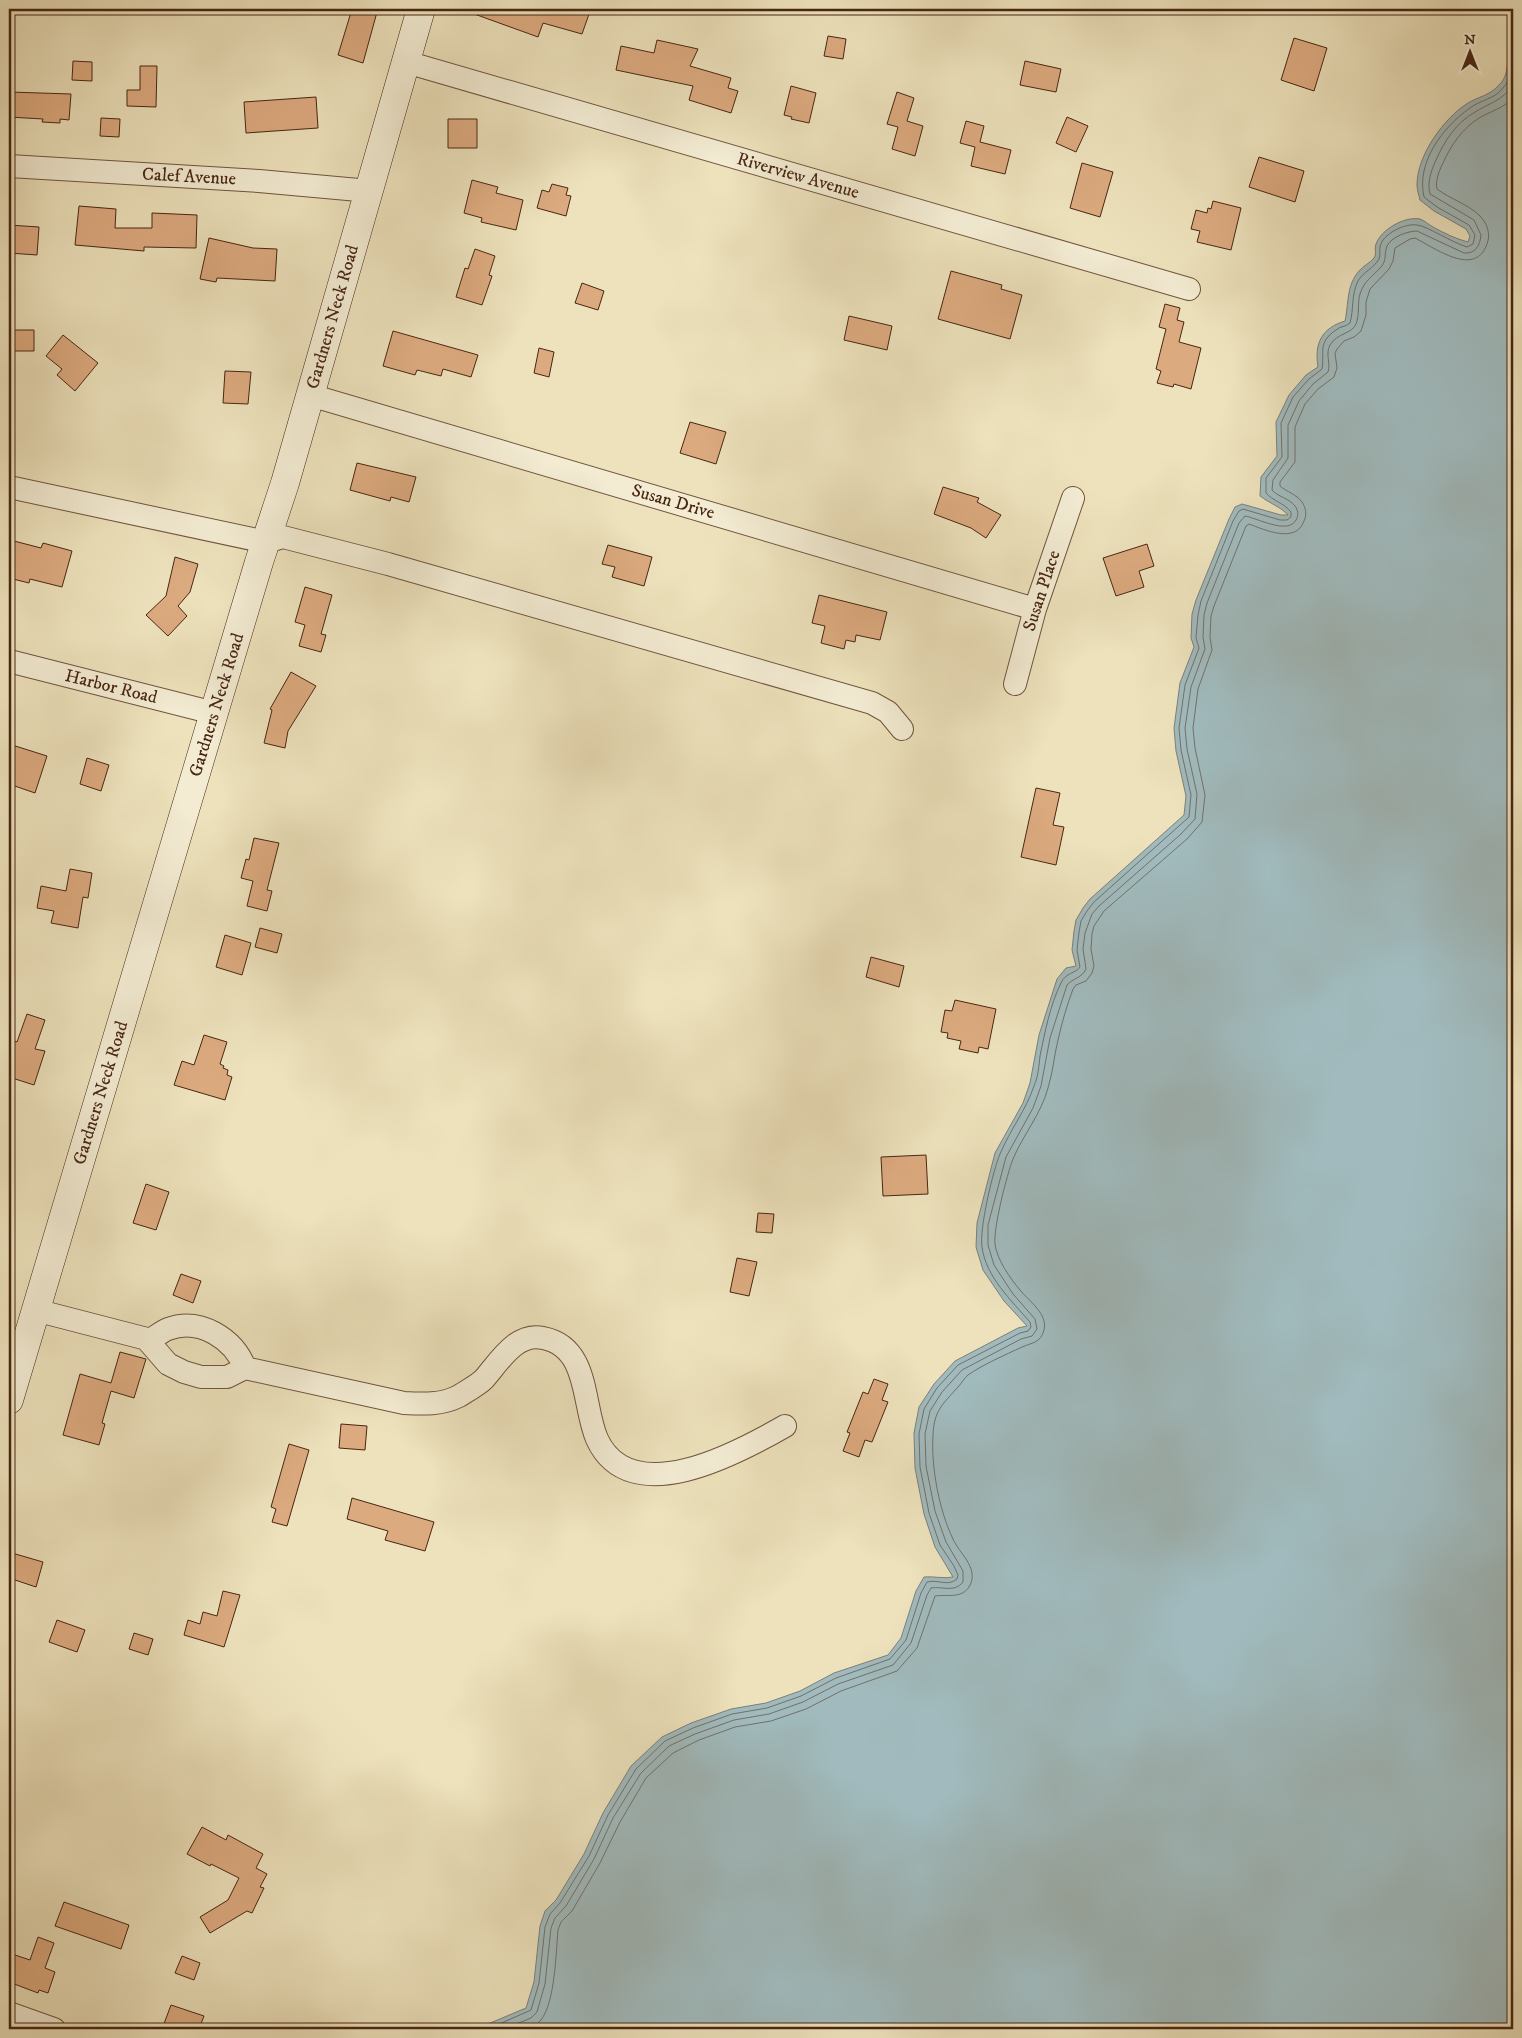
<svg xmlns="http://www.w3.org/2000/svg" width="1522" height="2038" viewBox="0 0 1522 2038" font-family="'IM FELL DW Pica',serif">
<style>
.water{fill:#a0babd;stroke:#7d7f79}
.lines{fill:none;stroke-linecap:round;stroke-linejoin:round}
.shore{stroke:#747068;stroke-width:1}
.building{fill:#dcaa7f;stroke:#482613}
.street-casing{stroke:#71553d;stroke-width:24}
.secondary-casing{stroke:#482613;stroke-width:29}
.street{stroke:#f3ecd3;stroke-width:22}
.secondary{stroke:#f3ecd3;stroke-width:28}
.labels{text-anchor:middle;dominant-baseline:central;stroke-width:4;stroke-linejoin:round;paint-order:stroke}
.street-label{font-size:18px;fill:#482613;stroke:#f3ecd3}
</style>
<rect width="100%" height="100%" fill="#ede2bc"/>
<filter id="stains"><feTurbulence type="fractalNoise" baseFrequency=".004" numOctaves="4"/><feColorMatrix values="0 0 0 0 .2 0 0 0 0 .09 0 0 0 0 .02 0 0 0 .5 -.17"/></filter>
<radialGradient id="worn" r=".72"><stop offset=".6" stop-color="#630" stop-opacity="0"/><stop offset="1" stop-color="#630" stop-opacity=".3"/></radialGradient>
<path class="water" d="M1513,53V2029H476L526,2008L534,1982L540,1926L545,1911L556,1900L584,1854L603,1813L631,1766L662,1737L691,1723L731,1709L766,1703L800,1691L834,1673L888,1655L901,1638L916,1591L924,1577C934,1576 944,1579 953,1577L935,1547L924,1514L915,1468L914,1433L919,1407L934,1384L955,1361L1018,1328L1027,1326L1004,1301L983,1270L976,1247L977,1223L995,1153L1023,1103L1030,1083L1039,1035L1057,979L1066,968L1076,966L1072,950L1074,931L1076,920L1083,908L1090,899L1184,815L1186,796L1176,751L1174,728L1180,683L1194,647L1191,638L1192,614L1196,600L1229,519L1235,507L1242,504L1281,515H1288C1281,507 1269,503 1260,496L1261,477L1277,456L1276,422L1289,395L1306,375L1318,367C1314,343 1322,328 1345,321C1349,303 1346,286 1359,271C1363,266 1370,263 1374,258C1377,253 1374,249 1376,244C1381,230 1404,216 1420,219C1424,220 1429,225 1433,227C1444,233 1456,239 1468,242L1470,236L1466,229L1434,211L1420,200C1419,195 1417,190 1417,185C1417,155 1444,118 1468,103C1478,97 1490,95 1498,86C1507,78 1507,69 1508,58Z"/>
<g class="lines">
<path class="shore" d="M488,2029L531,2010L539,1983L545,1927L550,1914L560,1903L589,1856L608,1815L636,1769L665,1741L693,1728L732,1714L767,1708L801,1696L836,1678L890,1659L906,1640L921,1593L927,1582C938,1579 948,1587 957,1579L958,1575L954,1566L940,1545L929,1513L920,1467L919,1434L924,1409L937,1388L958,1365L1020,1333L1028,1331L1031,1327L1030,1322C1011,1300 986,1277 982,1247C979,1230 993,1170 1000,1154C1010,1130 1026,1110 1034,1086C1038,1077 1039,1066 1040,1056C1045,1032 1050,1005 1061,983C1066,972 1075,974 1080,967L1077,950L1079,932L1081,921L1087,911L1094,902L1189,817L1191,795L1181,750L1179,728L1185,685L1199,648L1196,638L1198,615L1201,601L1233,521L1239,511L1243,509L1280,520H1287L1291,517V512C1284,503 1273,501 1266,493V478L1282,457L1281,423L1293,397L1309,379L1322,369C1325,352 1317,343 1336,330C1340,326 1346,327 1350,323C1354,309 1351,295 1358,281C1363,272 1374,268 1379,259C1381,254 1379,252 1380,247C1382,234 1405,223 1417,225C1427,226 1453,243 1467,247L1473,244L1475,235L1469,225L1437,207L1424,197C1416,162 1443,127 1470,108C1480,100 1495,99 1503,88C1512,78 1510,72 1513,60
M504,2029L531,2018L537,2012L545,1984L551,1928L555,1918L566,1906L594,1859L613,1818L641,1773L669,1746L695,1734L734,1720L769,1714L803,1702L838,1684L893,1665L911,1643L927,1595L931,1588C943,1586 954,1593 963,1582V1571L946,1542L935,1511L926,1466L925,1434L930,1411L942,1392L962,1370L1021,1339L1032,1336L1037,1329L1035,1319L1013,1294L994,1265L988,1245V1225L1006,1157L1033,1108L1041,1086L1050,1038L1067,985C1073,978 1082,978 1086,969L1083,949L1085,933L1092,914L1099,906L1181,834L1195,819L1197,794L1187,749L1185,728L1191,687L1205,649L1203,637L1204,615L1207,603L1239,523L1245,516C1257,518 1288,535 1296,520C1299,515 1298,510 1295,506C1289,498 1278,497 1272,490L1273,480L1288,458V425L1299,401L1313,384L1328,372C1331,363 1325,354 1330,345C1337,333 1352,334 1356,324C1360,314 1357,304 1360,294C1364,281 1372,277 1381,267C1387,260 1384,254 1387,246C1391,237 1408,231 1417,231L1464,253C1475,254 1480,246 1481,235L1474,220L1430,194C1427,182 1431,171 1436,160C1445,140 1456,123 1475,112C1490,103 1503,100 1513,85
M524,2029C530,2027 537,2025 541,2020C555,2002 556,1953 558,1930L561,1922L572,1911L600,1863L620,1822L646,1778L673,1753L699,1740L735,1727L771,1721L806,1709L841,1691L897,1671L917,1648L935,1596C948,1594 964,1600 971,1583C977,1566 959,1553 953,1539C939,1510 931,1467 933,1435C934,1410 943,1404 958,1387C962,1383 964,1378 968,1375C982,1365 1005,1355 1022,1347C1031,1343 1041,1343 1044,1330C1048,1314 1029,1301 1020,1290C1010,1278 997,1260 995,1244C993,1229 1007,1174 1013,1159C1023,1135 1041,1114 1048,1088C1053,1072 1054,1056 1058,1040C1062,1022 1067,1005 1073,989L1076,985L1086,981L1092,973L1094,966L1091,949L1092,934L1094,926L1104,911L1187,839L1202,822L1205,795L1195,748L1193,728L1198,689L1212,650L1210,637L1211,616L1214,606L1246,526L1249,524C1265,530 1296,544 1304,521C1307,515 1306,508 1302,502C1296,494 1287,492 1280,486V482L1295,462V427L1305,404L1318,389L1334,377L1337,368L1335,353L1337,349L1344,341L1354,337L1361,331L1366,315V302L1370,289L1389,269L1393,261L1395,248L1410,239L1415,238C1435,248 1475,278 1487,244C1491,234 1487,223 1480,216C1468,204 1450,199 1437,189C1435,181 1439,171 1443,163C1451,145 1462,129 1479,118C1491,111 1504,108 1513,98"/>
</g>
<path class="building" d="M352,9H365L377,12L363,63L338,55Z
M466,9H573L589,14L582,34L543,23L538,37L466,11Z
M828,36L846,39L843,59L824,56Z
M1294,38L1327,48L1314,91L1281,80Z
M657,40L698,49L690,66L731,78L728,88L738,91L731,113L689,100L693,86L616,70L621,46L654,53Z
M73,61L92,62V81L72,80Z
M1025,61L1061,69L1056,92L1020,85Z
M140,66H157L156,107L127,106V90H140Z
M791,86L816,93L809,123L791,119L792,117L784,115Z
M9,92L71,94L69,120L60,119V123L42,122L43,119L9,117Z
M897,92L914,98L907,121L923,126L915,156L892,149L898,127L887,124Z
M316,97L318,128L246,133L244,102Z
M1067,117L1088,126L1076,152L1056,143Z
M101,118L120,119L119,137L100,136Z
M448,119H477V148H448Z
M966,121L984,126L980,142L1011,150L1005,174L971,166L975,147L960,143Z
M1259,157L1304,171L1295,202L1249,187Z
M1082,163L1113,172L1100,217L1070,208Z
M472,180L498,187L496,193L523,200L516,230L481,222L482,218L464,213Z
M552,184L568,188L566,195L571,196L566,216L537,208L542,190L549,192Z
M1213,201L1241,208L1231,250L1197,242L1200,231L1191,229L1196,210L1207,213L1208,208L1211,209Z
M79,206L116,209L115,228H152V213L197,215L196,248L144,247V251L75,245Z
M9,225L39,227L37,255L9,253Z
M209,238L253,248L277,249L275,281L217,278L216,282L200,279Z
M475,249L495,256L489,275L492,276L482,305L456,297L465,268L468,269Z
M951,271L1002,285L1001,289L1022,295L1010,339L938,319Z
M582,283L604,291L598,310L575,303Z
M1165,304L1180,308L1177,320L1184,322L1179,342L1201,348L1191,389L1174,384L1173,387L1157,383L1161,371L1156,369L1166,329L1159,327Z
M849,316L892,326L887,350L844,340Z
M9,330H34V351H9Z
M393,331L478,355L471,377L443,369L441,376L417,370L415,375L383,366Z
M63,335L98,363L75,391L57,375L62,369L46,356Z
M539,348L554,352L549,377L534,373Z
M225,371L251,372L248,404L223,403Z
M690,422L726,432L716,464L680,453Z
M357,463L416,477L409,502L391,497L390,501L350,490Z
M943,487L979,498L977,502L1001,515L986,538L971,528L934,514Z
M14,541L41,548L43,543L72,551L62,587L30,579L29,583L9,578V562Z
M1147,544L1154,566L1139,571L1144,587L1116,596L1103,558Z
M608,545L652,557L644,586L612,577L615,567L602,564Z
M175,557L198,564L190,592L178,606L187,616L168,636L146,615L166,596Z
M305,587L332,595L321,634L326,635L321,652L299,646L305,625L295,622Z
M819,595L887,612L880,640L856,635L855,642L846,640L844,649L821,643L825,626L812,623Z
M291,672L316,686L288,731L285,748L264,743L272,710L270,709Z
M9,744L47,756L35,793L9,784Z
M87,758L109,765L101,791L80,784Z
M1036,788L1060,793L1053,825L1064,827L1056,865L1021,857Z
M254,838L279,843L267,890L272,891L267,911L247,906L253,881L241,878L246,859L249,860Z
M70,869L92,873L88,898L83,897L78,928L51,923L54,911L37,908L41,886L66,891Z
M260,928L282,934L277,953L255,947Z
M225,935L251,943L242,975L216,967Z
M871,957L904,966L899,987L866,977Z
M955,1000L996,1009L988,1049L979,1047L978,1053L959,1049L961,1041L947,1038L948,1033L941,1032L945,1010L952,1011Z
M27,1014L45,1020L35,1049L45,1051L34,1085L9,1077V1039L17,1042Z
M204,1035L227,1042L220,1064L224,1066L223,1068L228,1070L227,1075L232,1077L225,1100L174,1085L182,1061L194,1065Z
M926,1155L928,1194L883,1196L881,1157Z
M146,1184L169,1192L156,1230L133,1223Z
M758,1213L774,1214L772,1233L756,1232Z
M737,1258L757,1262L749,1296L730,1292Z
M181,1274L201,1281L193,1303L173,1295Z
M120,1352L146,1359L134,1398L111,1391L102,1423L105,1424L99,1445L63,1435L80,1374L111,1383Z
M874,1379L888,1384L882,1400L888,1402L872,1442L865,1440L859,1457L843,1451L850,1433L847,1432L863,1392L868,1394Z
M341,1424L367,1426L365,1450L339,1448Z
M289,1444L309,1450L287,1526L272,1522L276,1509L271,1507Z
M352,1498L434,1522L425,1551L385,1540L388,1531L347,1519Z
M12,1553L43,1562L36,1587L9,1578V1564Z
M223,1591L240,1595L224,1647L184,1635L188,1620L200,1624L203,1612L217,1616Z
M57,1620L85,1630L77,1652L49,1642Z
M134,1633L153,1639L148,1655L129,1649Z
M202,1827L226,1840L228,1835L263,1854L256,1868L267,1874L260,1887L264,1888L252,1913L247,1911L210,1933L200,1917L228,1900L239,1878L211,1864L210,1866L187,1854Z
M64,1902L129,1925L121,1949L55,1926Z
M38,1937L54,1943L45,1968L55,1972L48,1993L39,1990L38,1993L9,1982V1953L30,1960Z
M182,1956L200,1963L194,1980L175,1973Z
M171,2005L204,2016L199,2029H162Z"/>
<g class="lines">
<g class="street-casing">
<path id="street" d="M406,62L1189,289
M9,166L259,181L370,191
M310,395L1035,609
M9,487L266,542L283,537L388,564L872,703L888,712L902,729
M9,661L214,713
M1015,684L1035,609L1073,498
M35,1310L147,1339L148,1341
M245,1368C234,1339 200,1317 168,1329C161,1332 154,1338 148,1341L168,1364L184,1372L201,1377H227L245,1368L404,1403C423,1404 442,1405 459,1396C467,1391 478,1385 484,1379C499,1362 516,1332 543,1338C590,1347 582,1405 597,1439C630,1512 738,1453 785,1426
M9,2013L54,2029"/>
</g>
<g class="secondary-casing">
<path id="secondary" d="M9,1400L259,562L285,483L421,9"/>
</g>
<use href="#street" class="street"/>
<use href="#secondary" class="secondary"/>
</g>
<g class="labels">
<g class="street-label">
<text transform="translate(798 176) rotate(16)">Riverview Avenue</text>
<text transform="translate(189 177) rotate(3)">Calef Avenue</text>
<text transform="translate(333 317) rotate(-74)">Gardners Neck Road</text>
<text transform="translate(673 502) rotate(16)">Susan Drive</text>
<text transform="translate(1042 591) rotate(-72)">Susan Place</text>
<text transform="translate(111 687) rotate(14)">Harbor Road</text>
<text transform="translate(217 705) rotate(-73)">Gardners Neck Road</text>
<text transform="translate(101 1093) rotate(-73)">Gardners Neck Road</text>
</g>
</g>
<rect width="1522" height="2038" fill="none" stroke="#ede2bc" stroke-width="30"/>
<rect x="10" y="10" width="1502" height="2018" fill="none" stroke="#482613" stroke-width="2.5"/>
<rect x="15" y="15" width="1492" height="2008" fill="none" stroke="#482613"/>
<g transform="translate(1470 52)" stroke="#f3ecd3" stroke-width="4" paint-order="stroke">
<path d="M0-4L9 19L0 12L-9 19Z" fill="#482613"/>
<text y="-8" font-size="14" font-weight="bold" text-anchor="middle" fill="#482613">N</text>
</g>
<rect width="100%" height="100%" filter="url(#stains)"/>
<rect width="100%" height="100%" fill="url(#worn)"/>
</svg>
